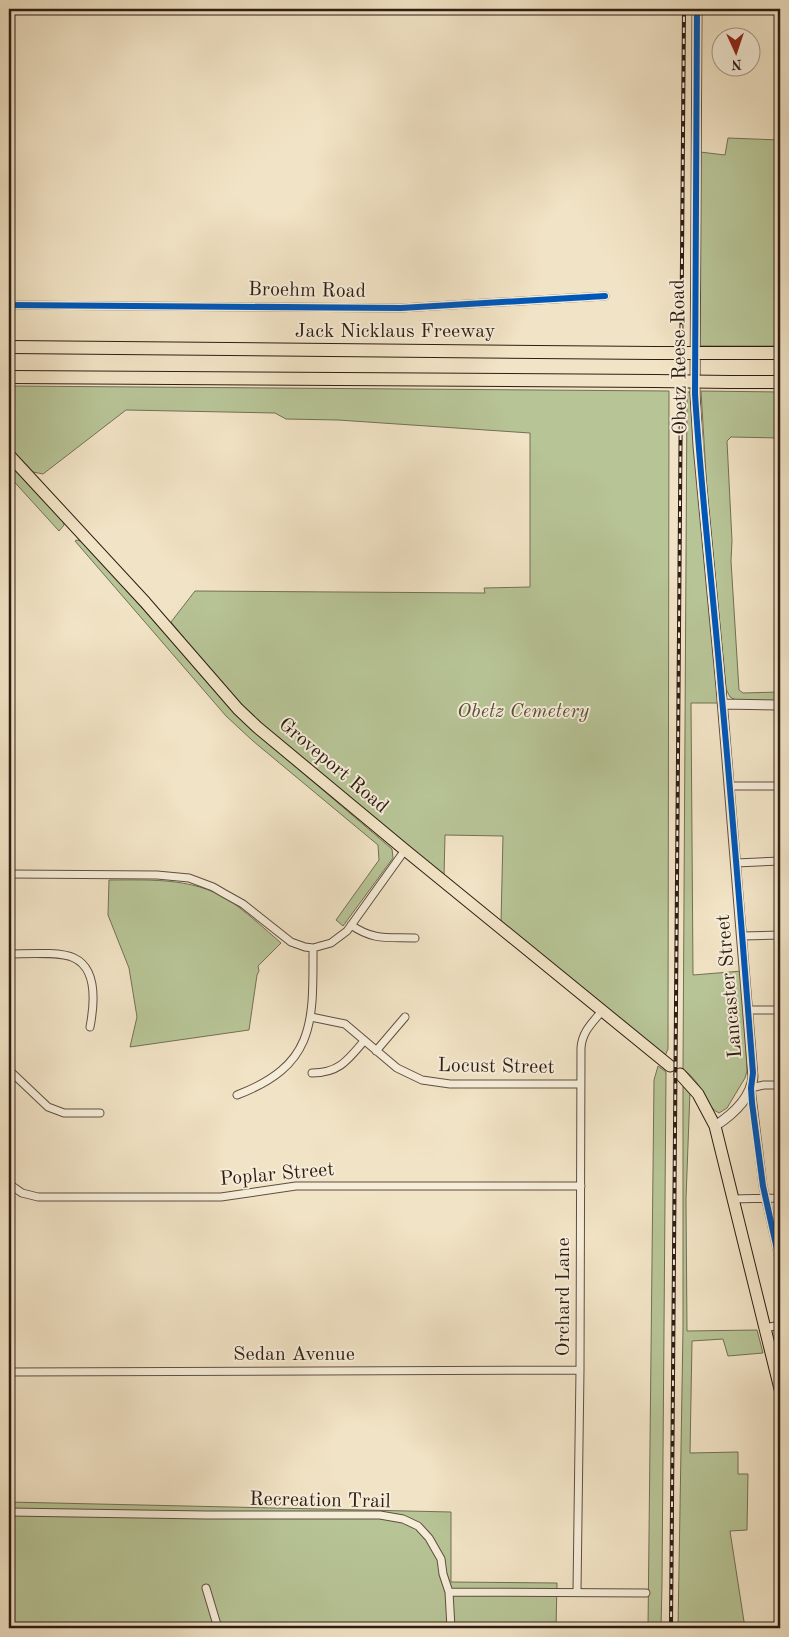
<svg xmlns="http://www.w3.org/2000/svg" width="789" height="1637" viewBox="0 0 789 1637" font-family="'Old Standard TT',serif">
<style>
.green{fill:#b7c496;stroke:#737055}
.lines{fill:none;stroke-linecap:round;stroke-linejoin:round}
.minor-casing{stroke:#604e40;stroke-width:9}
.tertiary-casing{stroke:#604e40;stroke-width:11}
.primary-casing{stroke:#2f1d14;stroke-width:13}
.motorway-casing{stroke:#2f1d14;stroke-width:14}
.minor{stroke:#f6edd9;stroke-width:7}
.tertiary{stroke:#f6edd9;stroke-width:9}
.primary{stroke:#f1e3c5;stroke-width:11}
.motorway{stroke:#f1e3c5;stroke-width:12}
.rail-casing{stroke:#2f1d14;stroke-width:4}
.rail{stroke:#f6edd9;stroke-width:2;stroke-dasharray:5.5;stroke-linecap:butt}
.motorway-bridge-casing{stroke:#2f1d14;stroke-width:14;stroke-linecap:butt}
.motorway-bridge{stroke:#f1e3c5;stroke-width:12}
.cycleway-casing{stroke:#f6edd9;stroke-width:9}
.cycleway{stroke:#0057b8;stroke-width:6}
.labels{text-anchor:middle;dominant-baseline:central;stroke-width:4;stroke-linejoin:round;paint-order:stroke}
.street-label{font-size:20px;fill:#2f1d14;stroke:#f6edd9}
.park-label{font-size:20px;font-style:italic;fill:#584f3b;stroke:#f6edd9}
</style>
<rect width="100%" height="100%" fill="#f1e3c5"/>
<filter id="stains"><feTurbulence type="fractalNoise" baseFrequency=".004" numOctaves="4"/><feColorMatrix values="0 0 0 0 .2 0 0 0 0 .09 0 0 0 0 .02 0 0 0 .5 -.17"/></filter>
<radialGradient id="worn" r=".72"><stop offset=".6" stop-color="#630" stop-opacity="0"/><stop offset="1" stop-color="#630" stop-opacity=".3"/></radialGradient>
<path class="green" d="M728,138L780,140V346H699L700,152L725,155Z
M9,386L669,391L668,1049L665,1056L501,923L503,836L445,835L444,877L262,726L221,684L171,622L195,591L485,593L484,588L530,587V433L338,420L286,419L275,413L126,410L43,474L33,472L9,447Z
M701,391L780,392V438L731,437L727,441L732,541L731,561L739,690L743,693L780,692V702L736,700L730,697L726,689L707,491Z
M687,392H690L692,420L719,703H691L693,975L742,971L747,1071L745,1078L727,1108L719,1113C708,1108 706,1096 700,1087C695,1080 690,1074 683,1069Z
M9,463L63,521L64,525L59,531L9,476Z
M77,540L83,542L222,697L270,745L392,849L393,858L343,926L336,920L379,860L378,845L253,741L226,716L75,541Z
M109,880C153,880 199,877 236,905C252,917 266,930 281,943L258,966L259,971L257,975L249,1030L130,1047L137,1017L129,968L108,915Z
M658,1066L666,1072L662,1584L661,1628H648L654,1080Z
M683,1086L690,1091L686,1199L687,1331L757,1330L763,1353L728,1356L723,1339L692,1341L690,1453L738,1452V1474H748L747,1530L730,1531L745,1628H678L683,1329Z
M9,1502L451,1512V1582L557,1583L556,1628H9Z"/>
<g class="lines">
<g class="minor-casing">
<path id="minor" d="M9,305L401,308L605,296
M729,786H780
M736,863L780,861
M9,874L157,875L189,878L213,887L225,894L243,904L291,942L305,947L313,948L331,943L347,931L405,850
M351,925C374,941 388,937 415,938
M742,936L780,935
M9,954C25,954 60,951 74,958C98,969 94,1006 90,1027
M748,1010H780
M311,1017L345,1024L397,1068L422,1080L450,1084H581
M376,1051L405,1017
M9,1070L48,1107L64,1113H100
M312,1073C339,1073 348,1060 364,1041
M780,1085H764L751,1088L763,1186L780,1263
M237,1095C316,1065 313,1022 313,948
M9,1184L22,1193L38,1197H221L296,1186H581
M733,1199L780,1198
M765,1328L780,1325
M9,1372L580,1370
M9,1512L206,1515H380L403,1519L418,1526L429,1538L441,1559L443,1574L449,1592L451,1628
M206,1588L218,1628
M577,1591L580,1370L581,1048C582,1032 592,1023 602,1011
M449,1592L646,1593"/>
</g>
<g class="tertiary-casing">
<path id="tertiary" d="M697,9L695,394L698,446L721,688L753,1077C751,1098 732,1115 715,1126
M723,704L780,705"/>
</g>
<g class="primary-casing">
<path id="primary" d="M9,455L145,602L238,709L257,727L405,850L670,1066
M680,1074L698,1094L715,1126L780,1389"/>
</g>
<g class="motorway-casing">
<path id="motorway" d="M9,347L654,353
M730,353H780
M9,377L655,381
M730,382H780"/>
</g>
<use href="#minor" class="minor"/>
<use href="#tertiary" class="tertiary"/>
<use href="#primary" class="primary"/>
<use href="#motorway" class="motorway"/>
<g class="rail-casing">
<path id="rail" d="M671,1628L684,9"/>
</g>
<use href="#rail" class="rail"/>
<g class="motorway-bridge-casing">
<path id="motorway-bridge" d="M654,353H730
M655,381L730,382"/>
</g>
<use href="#motorway-bridge" class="motorway-bridge"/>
<g class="cycleway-casing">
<path id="cycleway" d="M697,9L695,394C701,493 713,590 721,688C733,817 743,945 753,1073L751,1088L752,1103L763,1186L780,1263
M9,305L401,308L605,296"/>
</g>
<use href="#cycleway" class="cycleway"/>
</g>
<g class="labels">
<g class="street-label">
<text transform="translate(307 291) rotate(1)">Broehm Road</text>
<text x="395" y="332">Jack Nicklaus Freeway</text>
<text transform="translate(680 357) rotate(-91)">Obetz Reese Road</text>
<text transform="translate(333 766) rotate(40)">Groveport Road</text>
<text transform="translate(730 986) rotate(-95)">Lancaster Street</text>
<text transform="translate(496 1067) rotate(1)">Locust Street</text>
<text transform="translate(277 1175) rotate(-5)">Poplar Street</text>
<text transform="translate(564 1297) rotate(-90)">Orchard Lane</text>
<text x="294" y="1355">Sedan Avenue</text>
<text transform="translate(320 1501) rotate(1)">Recreation Trail</text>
</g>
<g class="park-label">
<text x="523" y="712">Obetz Cemetery</text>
</g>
</g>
<rect width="789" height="1637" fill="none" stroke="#f1e3c5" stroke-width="30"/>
<rect x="10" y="10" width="769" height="1617" fill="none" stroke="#2f1d14" stroke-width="2.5"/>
<rect x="15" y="15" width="759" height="1607" fill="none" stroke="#2f1d14"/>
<g transform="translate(736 52) rotate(177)"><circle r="24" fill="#f6edd9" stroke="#a69a8a"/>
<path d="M0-4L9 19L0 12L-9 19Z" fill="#8f2418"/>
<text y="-8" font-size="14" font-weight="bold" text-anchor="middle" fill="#2f1d14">N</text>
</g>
<rect width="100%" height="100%" filter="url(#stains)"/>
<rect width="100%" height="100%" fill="url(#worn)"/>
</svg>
